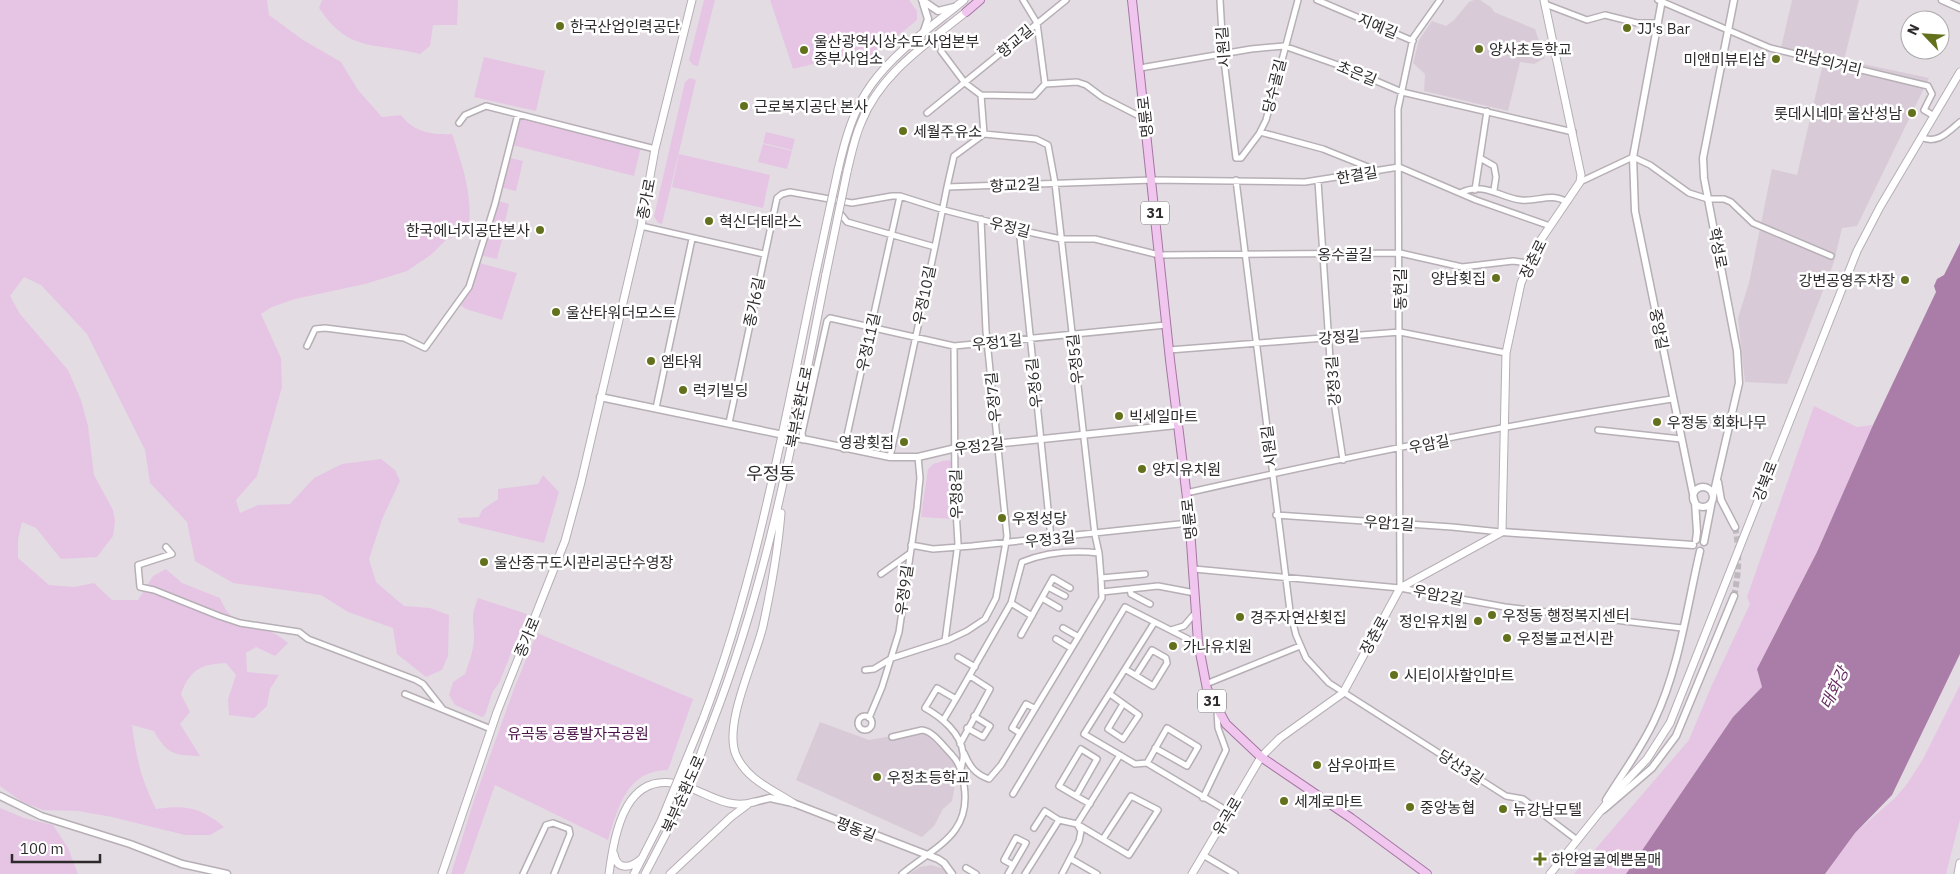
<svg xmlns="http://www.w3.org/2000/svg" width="1960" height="874" viewBox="0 0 1960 874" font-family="'IBM Plex Sans','Noto Sans KR',sans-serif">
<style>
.built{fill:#d8cbd7}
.green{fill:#e6c5e4}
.water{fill:#aa7ca8}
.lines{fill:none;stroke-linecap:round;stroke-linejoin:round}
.tertiary-tunnel{stroke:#bfb8be;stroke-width:6;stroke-dasharray:6 3;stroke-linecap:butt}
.minor-casing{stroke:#b6afb5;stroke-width:8}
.tertiary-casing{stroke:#b6afb5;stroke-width:9}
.secondary-casing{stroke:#b6afb5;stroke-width:9}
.primary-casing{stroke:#a576a3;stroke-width:10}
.minor{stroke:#fff;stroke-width:5}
.tertiary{stroke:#fff;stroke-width:6}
.secondary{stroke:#fff;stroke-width:7}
.primary{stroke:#f0c5ee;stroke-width:8}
.secondary-bridge-casing{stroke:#b6afb5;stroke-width:9;stroke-linecap:butt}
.secondary-bridge{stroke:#fff;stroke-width:7}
.poi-dot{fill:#63711c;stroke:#fff;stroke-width:2}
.labels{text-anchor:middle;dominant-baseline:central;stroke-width:5;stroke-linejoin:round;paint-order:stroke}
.shield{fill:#fff;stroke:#6c6a6b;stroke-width:1}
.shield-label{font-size:14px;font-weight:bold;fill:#2d2a2c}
.poi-label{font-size:15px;fill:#2d2a2c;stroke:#fff;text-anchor:start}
.street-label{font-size:15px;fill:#2d2a2c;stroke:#fff}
.park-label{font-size:15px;fill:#4a1149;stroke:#fff}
.water-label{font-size:16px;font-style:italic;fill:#662c64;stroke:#fff}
.quarter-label{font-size:18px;fill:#2d2a2c;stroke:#fff}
</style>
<rect width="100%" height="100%" fill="#e3dce3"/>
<path class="built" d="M1474,0H1480L1492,8L1494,12L1535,29L1545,58L1534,64L1520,62L1508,111L1424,91L1425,74L1413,63L1419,40L1432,21L1446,26L1454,20L1469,2Z
M1792,0H1859L1844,60L1929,78L1857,226L1842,228L1834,262L1787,384L1745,382L1738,318L1749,283L1772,169L1797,175L1824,59L1781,48Z
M820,722L869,740L926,730L956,759L957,774L952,801L943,809L934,826L922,837L796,780Z
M931,865L949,870L952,874H909L920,867Z"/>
<path class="green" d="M0,0H267L269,15L303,40L341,62L358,90L382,117L401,115C414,132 431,135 452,134C463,167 475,201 467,235L448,238L432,254L407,271L365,284L295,299L272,307L261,314L281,358L282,387L257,476L236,500L240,513L258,505L290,504L314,478L342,464L381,459L395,470L400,481L383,517L369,559L376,582L404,606L430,608L449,615L448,656L442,670L426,677L397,654L393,628L348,612L321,595L233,583L195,561L187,522L150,483L145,450L87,334L41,285L24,277L10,296L20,314L68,370L81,400L88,426L94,475L113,510L115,521L113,536L97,557L61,559L36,528L22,522L18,539V558L49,585L74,587L94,583L112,600H138L153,576L166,569L182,583L220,598C232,627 246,622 271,632C277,634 283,639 288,643L275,656L256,647L246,653L247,672L279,675L270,689L267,706L254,718L229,715L228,699L236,675L226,663C200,664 190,670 181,694L190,712L180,724L200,756C176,756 166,754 154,731L132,725C136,757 141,779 156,809C186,805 200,807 224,827L210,835H185L112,817L78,811L43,810L22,802L0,786Z
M322,0H458L457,25H433L430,46L420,54C374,42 349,53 319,8Z
M704,0H715L698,66L693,65L689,60Z
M770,0H909L917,11V20L881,50L864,69L860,52L793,69Z
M484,57L545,71L536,111L474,97Z
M690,78L696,80L662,224L658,223L654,216L685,82Z
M520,117L641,147L634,176L512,145Z
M766,132L795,139L792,150L763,143Z
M763,144L792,151L787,169L758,162Z
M679,154L770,175L763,208L672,187Z
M510,158L523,161L516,191L503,188Z
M498,201L509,204L504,227L493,224Z
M490,229L504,232L497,259L483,256Z
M479,263L517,273L502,320L466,309L460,305L471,290Z
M1814,406L1857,427L1873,425L1817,552L1757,669L1762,687L1733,717L1626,874H1574L1689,740L1711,687L1750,604L1747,597Z
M943,461L949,460L953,463L952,519L921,517L928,469L933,464Z
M543,475L559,492L544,543L460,523L457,518L479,517L482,510L498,499V489L538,484Z
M478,598L527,614L499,683L493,691L485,715L482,717L455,705L449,695L453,682L465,674C469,663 474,649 474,638C474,619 470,618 478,598Z
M537,633L693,699L668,770C627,770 618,807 608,840L495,785L464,874H451L474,800L515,686Z
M1960,685V819L1946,874H1825L1855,833L1895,798L1907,784L1923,759Z
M0,808L24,818L53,825L68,848L78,874H0Z"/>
<path class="water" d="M1960,243V654L1892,795L1855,833L1825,874H1626L1733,717L1762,687L1757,669L1817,552L1873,425L1936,292L1934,286L1937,279L1944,275Z"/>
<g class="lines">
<path class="tertiary-tunnel" d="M1734,596C1739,573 1740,550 1735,527"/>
<g class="minor-casing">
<path id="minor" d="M1220,0L1223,52L1236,158H1241L1259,134L1266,120L1298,0
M1317,0L1413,41
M1658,0L1770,48L1928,86L1932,94L1924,110L1934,116
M1545,4L1587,20L1605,15L1637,23H1658
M941,51L965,83L981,95
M1140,68L1251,49L1284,46L1341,66L1402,92L1573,132
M1045,84L1077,82L1086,85L1102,97L1145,119
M981,95L984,134L1036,139L1048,145L1055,183L1095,535L1099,553
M981,95L1034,96L1045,84L1037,23L1023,0
M927,113L1066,0
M459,123L465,115L486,106L655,149
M1260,132L1323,149L1378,171
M984,134L954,156L947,187L1152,180L1305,182L1399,167L1476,200L1550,226
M1921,137C1937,145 1948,132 1960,122
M1480,158L1494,166L1496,177L1494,190
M1236,180L1290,611L1296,635L1306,658L1329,683L1506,796L1523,799L1577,840
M1318,181L1332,389L1343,460
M1580,182L1633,157L1650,165L1689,193L1708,199H1724L1731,202L1753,223L1831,256
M1475,190L1487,111
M1460,193C1485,181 1500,198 1521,200C1538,202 1551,192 1567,202
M839,212L847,222L935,247L890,457
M641,226L764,254
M1019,228L1051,538
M935,247L947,187
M307,346L315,329L325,328L404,338L425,348L469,287L495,204L518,114
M1169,350L1400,332L1506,353
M656,408L692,239
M729,423L777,198L782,194L790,192L852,203L892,196H900
M1598,430L1681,439
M803,440L802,433L827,321L830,318L954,346L1166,325
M844,449L900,196L944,210L1033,233L1061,239H1095L1159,255L1400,253L1462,267L1513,261L1528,263
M1186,493C1346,457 1510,424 1672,399
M1276,515L1452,527L1501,532
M911,545L933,549L972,546L1189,523
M166,547L172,554L138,565L140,587L154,590L219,616L240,623L299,632L308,639L416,680L423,684L442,708
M1194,569L1400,588L1505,607L1682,628
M881,574L909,554
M1048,587L1065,596
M1400,588L1398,109L1413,38L1440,0
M1130,589L1131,594L1150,604
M1102,592L1158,586L1195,593
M1042,598L1059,608
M1011,603L1032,616
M1154,623L1084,734L1135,764L1147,763L1229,812
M1063,628L1077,636
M1171,630L1184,626L1196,612
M1021,635L1053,578L1070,588
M1056,639L1071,648
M945,641L958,543L955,494L954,346
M958,657L975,667
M1125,669L1153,686L1167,663L1166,658L1152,650L1136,675
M865,670L874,669L892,658L948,640L967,631L985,619L996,598L1007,536L986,331L981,219
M1206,684L1300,646
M405,694L491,729
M1110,694L1139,715L1123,739L1108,729L1123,704
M956,699L1011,603L1022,562C1047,552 1071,550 1099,553L1101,578L1145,574
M858 723a7 7 0 1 1 14 0a7 7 0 1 1-14 0Z
M869,718L882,687L899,632L917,508L920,478L918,457
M944,719L956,699L937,688L925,708C941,717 961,733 963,753C964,757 962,764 961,769
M967,728L983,737L990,726L974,716
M1020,733L1012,728L1026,704L1034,708
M892,737L922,730C933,731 943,746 951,754C960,763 962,773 964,785C972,835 934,847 902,874
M960,744L990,689L970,676
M964,753C970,767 975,774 989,779L1001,765L1102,598L1101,578
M1147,763L1167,728L1198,747L1187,766L1155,748
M1013,794L1125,607L1188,639L1198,648
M1076,796L1059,786L1081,749L1097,759L1076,796L1090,804
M1203,798L1226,750L1218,728L1217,711
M1034,828L1045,811L1059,820
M1203,855L1235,874
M1071,859L1097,874
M966,868L976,874
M523,874L546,825L553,823L569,829L570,834L554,874
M1008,874L1026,843L1016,838L1004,860L1013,865
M1025,874L1059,820L1077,824L1129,855L1158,810L1131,796L1103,839
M1062,874L1079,841L1081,831L1077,824L1120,755"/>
</g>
<g class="tertiary-casing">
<path id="tertiary" d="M922,0L938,11L954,7
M1662,0L1633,157L1635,211L1694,499
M1942,0L1960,8
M923,3L928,19L924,31
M600,397L890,457H918L956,448L1177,425
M1718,482L1721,500L1735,527
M1693 497a10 10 0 1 1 20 0a10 10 0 1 1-20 0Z
M1713,496L1739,383L1737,351L1704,178L1703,158L1734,0
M1695,502L1697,532L1696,540
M1502,532L1693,545
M1704,542L1712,501
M0,796L41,816L130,844L182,864L227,874
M1606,800C1622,774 1641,749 1654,721C1679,669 1687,607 1700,551
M754,802L770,798L793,803L938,859L944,863L952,874
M1603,810L1652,768L1676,736L1734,596"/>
</g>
<g class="secondary-casing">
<path id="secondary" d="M838,170C845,140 853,110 871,85C895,51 933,26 964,0
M847,172C851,156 854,139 861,123C880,74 926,44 966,12
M781,513C778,551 771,589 763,626C755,660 723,724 736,755C747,780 772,789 793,803
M703,719C758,575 784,423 816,272
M713,721C769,577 796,425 826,274
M614,854C617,871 631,868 641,859
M442,874L497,712L565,541L581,482L641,226L655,149L692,0
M609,874C615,830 626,767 685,786C709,794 728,810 754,802
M634,874L661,821
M645,874L670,826
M670,874L731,817L747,805
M1192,874L1261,757L1280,738L1343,693L1400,588L1502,532L1506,353L1521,283L1538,244L1580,182L1581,175L1544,0
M1550,874L1615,793L1647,759L1670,723L1857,251L1880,207L1960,72
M1958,874L1960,863"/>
</g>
<g class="primary-casing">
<path id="primary" d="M1132,0L1170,360L1189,514L1198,642L1207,689L1226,724L1261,757L1351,818L1427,874
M966,12L980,0"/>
</g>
<use href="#minor" class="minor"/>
<use href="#tertiary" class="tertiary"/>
<use href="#secondary" class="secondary"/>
<use href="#primary" class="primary"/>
<g class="secondary-bridge-casing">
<path id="secondary-bridge" d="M816,272L838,170
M826,274L847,172
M661,821L703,719
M670,826L697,764L713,721"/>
</g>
<use href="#secondary-bridge" class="secondary-bridge"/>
</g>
<g class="poi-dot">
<circle cx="560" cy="26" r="5"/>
<circle cx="1627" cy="28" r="5"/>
<circle cx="1479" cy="49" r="5"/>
<circle cx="804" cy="50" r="5"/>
<circle cx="1776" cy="59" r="5"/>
<circle cx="744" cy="106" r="5"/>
<circle cx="1912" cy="113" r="5"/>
<circle cx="903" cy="131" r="5"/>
<circle cx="709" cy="221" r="5"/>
<circle cx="540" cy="230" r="5"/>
<circle cx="1496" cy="278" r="5"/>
<circle cx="1905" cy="280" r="5"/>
<circle cx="556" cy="312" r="5"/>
<circle cx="651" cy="361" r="5"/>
<circle cx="683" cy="390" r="5"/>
<circle cx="1119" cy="416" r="5"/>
<circle cx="1657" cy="422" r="5"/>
<circle cx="904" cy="442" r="5"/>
<circle cx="1142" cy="469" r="5"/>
<circle cx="1002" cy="518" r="5"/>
<circle cx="484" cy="562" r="5"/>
<circle cx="1492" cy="615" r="5"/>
<circle cx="1240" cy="617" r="5"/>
<circle cx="1478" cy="621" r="5"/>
<circle cx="1507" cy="638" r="5"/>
<circle cx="1173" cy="646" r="5"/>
<circle cx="1394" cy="675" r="5"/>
<circle cx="1317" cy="765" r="5"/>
<circle cx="877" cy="777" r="5"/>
<circle cx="1284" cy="801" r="5"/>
<circle cx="1410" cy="807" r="5"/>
<circle cx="1503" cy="809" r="5"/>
<path d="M1537.5 851.5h5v5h5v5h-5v5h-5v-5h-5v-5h5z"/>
</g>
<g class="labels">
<g class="shield">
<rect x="1141" y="201.5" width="28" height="23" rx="4"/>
<rect x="1198" y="689.5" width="28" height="23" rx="4"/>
</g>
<g class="shield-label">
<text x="1155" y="213">31</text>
<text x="1212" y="701">31</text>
</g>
<g class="poi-label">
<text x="570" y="26">한국산업인력공단</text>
<text x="1637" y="28">JJ's Bar</text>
<text x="814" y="41">울산광역시상수도사업본부<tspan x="814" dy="17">중부사업소</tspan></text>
<text x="1489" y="49">양사초등학교</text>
<text x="1766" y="59" text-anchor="end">미앤미뷰티샵</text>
<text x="754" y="106">근로복지공단 본사</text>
<text x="1902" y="113" text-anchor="end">롯데시네마 울산성남</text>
<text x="913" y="131">세월주유소</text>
<text x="719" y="221">혁신더테라스</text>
<text x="530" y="230" text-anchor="end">한국에너지공단본사</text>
<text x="1486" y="278" text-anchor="end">양남횟집</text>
<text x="1895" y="280" text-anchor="end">강변공영주차장</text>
<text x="566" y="312">울산타워더모스트</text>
<text x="661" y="361">엠타워</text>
<text x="693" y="390">럭키빌딩</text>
<text x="1129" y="416">빅세일마트</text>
<text x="1667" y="422">우정동 회화나무</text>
<text x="894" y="442" text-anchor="end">영광횟집</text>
<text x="1152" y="469">양지유치원</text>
<text x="1012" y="518">우정성당</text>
<text x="494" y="562">울산중구도시관리공단수영장</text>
<text x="1502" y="615">우정동 행정복지센터</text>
<text x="1250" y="617">경주자연산횟집</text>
<text x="1468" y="621" text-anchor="end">정인유치원</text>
<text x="1517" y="638">우정불교전시관</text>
<text x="1183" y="646">가나유치원</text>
<text x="1404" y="675">시티이사할인마트</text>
<text x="1327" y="765">삼우아파트</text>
<text x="887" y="777">우정초등학교</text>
<text x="1294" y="801">세계로마트</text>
<text x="1420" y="807">중앙농협</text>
<text x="1513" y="809">뉴강남모텔</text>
<text x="1551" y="859">하얀얼굴예쁜몸매</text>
</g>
<g class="street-label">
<text transform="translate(1378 26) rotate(22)">지예길</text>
<text transform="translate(1015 41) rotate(-40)">향교길</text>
<text transform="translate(1223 47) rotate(-94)">시원길</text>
<text transform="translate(1828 62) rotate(14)">만남의거리</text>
<text transform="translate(1357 73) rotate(22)">초은길</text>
<text transform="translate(1274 86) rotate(-76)">당수골길</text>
<text transform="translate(1145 117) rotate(-96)">명륜로</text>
<text transform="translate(1357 175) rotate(-10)">한결길</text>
<text transform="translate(1015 185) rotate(-3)">향교2길</text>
<text transform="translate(646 199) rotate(-79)">종가로</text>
<text transform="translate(1010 227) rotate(14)">우정길</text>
<text transform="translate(1718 248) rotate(79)">학성로</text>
<text x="1345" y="254">옹수골길</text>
<text transform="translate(1533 259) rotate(-64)">장춘로</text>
<text transform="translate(1400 289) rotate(-90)">동헌길</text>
<text transform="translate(924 295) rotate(-78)">우정10길</text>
<text transform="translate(754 302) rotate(-78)">종가6길</text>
<text transform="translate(1659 329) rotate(79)">중앙길</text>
<text transform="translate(1339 337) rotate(-4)">강정길</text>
<text transform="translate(868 342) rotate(-77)">우정11길</text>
<text transform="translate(997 342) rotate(-6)">우정1길</text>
<text transform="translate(1075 359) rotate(-96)">우정5길</text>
<text transform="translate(1333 381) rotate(-94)">강정3길</text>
<text transform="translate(1034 383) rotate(-96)">우정6길</text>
<text transform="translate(993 397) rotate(-95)">우정7길</text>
<text transform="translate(799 407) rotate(-79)">북부순환도로</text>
<text transform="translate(1429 444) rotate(-11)">우암길</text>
<text transform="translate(979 446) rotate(-7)">우정2길</text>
<text transform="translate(1269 446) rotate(-97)">시원길</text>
<text transform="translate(1765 481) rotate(-69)">강북로</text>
<text transform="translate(956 494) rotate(-91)">우정8길</text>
<text transform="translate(1189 519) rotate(-96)">명륜로</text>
<text transform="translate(1389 523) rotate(4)">우암1길</text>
<text transform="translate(1050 539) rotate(-6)">우정3길</text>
<text transform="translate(904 590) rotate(-82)">우정9길</text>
<text transform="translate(1438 595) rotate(11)">우암2길</text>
<text transform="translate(1374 635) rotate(-61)">장춘로</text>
<text transform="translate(527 637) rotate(-67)">종가로</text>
<text transform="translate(1461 767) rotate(33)">당산3길</text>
<text transform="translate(683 794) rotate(-66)">북부순환도로</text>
<text transform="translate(1227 816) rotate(-59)">유곡로</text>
<text transform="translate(856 829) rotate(21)">평동길</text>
</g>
<g class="park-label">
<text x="578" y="733">유곡동 공룡발자국공원</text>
</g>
<g class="water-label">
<text transform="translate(1834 688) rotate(-64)">태화강</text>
</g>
<g class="quarter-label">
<text x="771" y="473">우정동</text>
</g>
</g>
<g transform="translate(1925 35) rotate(295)"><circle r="24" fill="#ffffff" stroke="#abaaab"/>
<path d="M0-4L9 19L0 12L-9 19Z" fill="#63711c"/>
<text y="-8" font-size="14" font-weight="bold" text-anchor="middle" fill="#2d2a2c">N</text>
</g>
<path d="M12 854v8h88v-8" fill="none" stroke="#2d2a2c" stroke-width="2.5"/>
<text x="20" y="854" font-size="15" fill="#2d2a2c" stroke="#ffffff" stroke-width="4" paint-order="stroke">100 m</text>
</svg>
